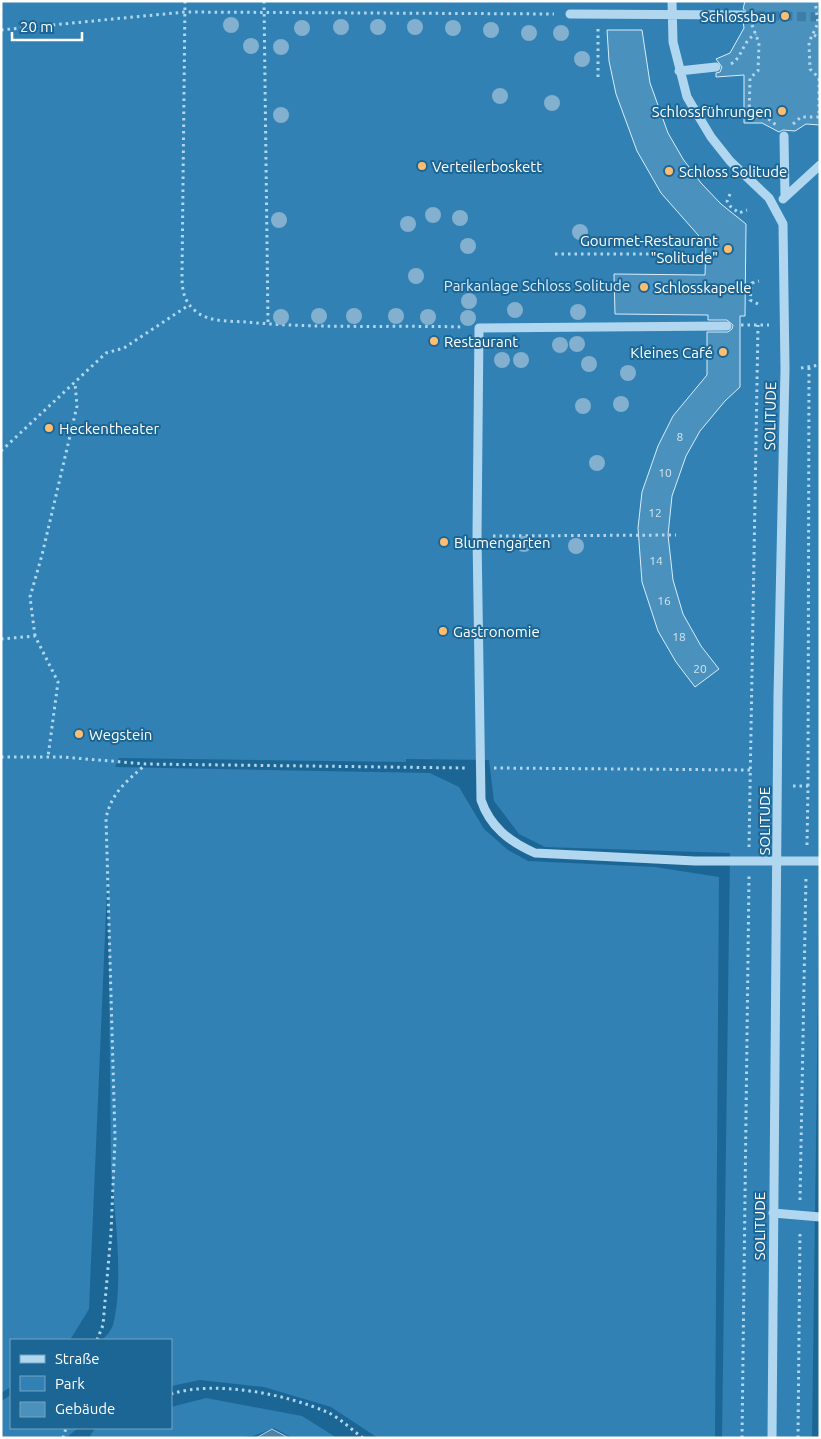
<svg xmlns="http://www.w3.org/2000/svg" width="821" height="1439" viewBox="0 0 821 1439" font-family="Ubuntu,sans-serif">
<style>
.green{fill:#3181b4}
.water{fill:#5082a3;stroke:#a4d4f1}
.building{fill:#4a91be;stroke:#d7edfb}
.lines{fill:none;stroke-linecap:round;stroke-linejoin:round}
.minor-tunnel{stroke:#3e7da6;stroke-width:9;stroke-dasharray:9 4.5;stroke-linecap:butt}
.path{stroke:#b0d7ef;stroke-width:3;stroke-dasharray:2.5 4;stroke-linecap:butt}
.minor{stroke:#b0d7ef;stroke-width:9}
.tree{fill:#83b0ce}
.poi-dot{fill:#ffbd6f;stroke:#1c6696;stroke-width:2}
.labels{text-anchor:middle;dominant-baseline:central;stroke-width:4;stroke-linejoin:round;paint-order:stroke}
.number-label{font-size:12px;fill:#d2e4ef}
.poi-label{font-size:15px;fill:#fff;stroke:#1c6696;text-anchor:start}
.park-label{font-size:15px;fill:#d7edfb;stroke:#1c6696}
.street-label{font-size:15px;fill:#fff;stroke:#1c6696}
</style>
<rect width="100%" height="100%" fill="#1c6696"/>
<path class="green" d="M1,1H820V838L812,1438H722L730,853L545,847L519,834L494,801L489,760L406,759V762L119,758L115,767L430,773L459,787L484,829L508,850L528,861L655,867L719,877L715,1438H378L331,1407L264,1387L200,1380L171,1386V1340H101C106,1337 111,1331 113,1325C124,1284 115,1213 111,1170L108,865L89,1309L70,1340H11V1387L1,1393Z
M11,1395V1428H78L66,1438H1V1401Z
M206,1398L302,1416L337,1438H292L274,1428L253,1436L229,1438H89L95,1428H171V1407Z"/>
<path class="water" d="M272,1429L289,1438H256Z"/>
<path class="building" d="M745,1H820V125L806,124L795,131L783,130L779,132L762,123H744V75L716,77V73L720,72L722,67L716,59L730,53L744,28L743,21L749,18L748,12L743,9Z
M607,30H642L650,83L668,133L683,159L701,183L721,204L746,224L745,316H740V387L725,401L700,431L686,456L672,496L668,535L673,580L683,614L701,646L719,669L695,687L676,662L658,631L642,582L638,528L642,492L658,446L673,416L707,375V332H728L732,329L733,325L727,320H708V315L615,314L614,274L705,275L706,244L661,193L637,151L616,94L609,61Z"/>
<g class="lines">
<path class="minor-tunnel" d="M743,15L820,17"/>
<path class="path" d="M185,1L182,276C182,291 184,303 198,313C211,322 230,321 246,322C318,329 391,325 464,327
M264,1L268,324
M752,25L759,43L758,71L750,78L749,117H766L776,125
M1,30L185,12L554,14
M814,35L820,38
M731,64C744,56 741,42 756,34
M598,77V29
M793,124L801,117H819V78L810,69L809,42L818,23L815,1
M730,194L727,201L730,206L739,213L747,210
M555,254H654
M758,304L750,300L752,283L759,281
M741,325H769
M801,368L820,365
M1,451L106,353L124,348L189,305
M493,536L676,535
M35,636L30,597L42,555L77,406L75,383
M1,639L35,636L58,682L48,757
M1,757H62L146,764L466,768
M494,768L751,770
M793,786H808L807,845
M808,786L809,367
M749,847L758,325
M800,1200L806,876
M97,1340L103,1325L111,1233L115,1138L106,818C112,792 126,782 145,765
M171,1394C215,1380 287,1394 329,1413C341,1419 352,1430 363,1438
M63,1438L66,1428
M742,1438L749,876
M798,1438L800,1231"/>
<path class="minor" d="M672,1L673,42L687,97L711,137L730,161L769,198L783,224L785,369L778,696L772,1438
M570,14L743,15
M679,71L716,67
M784,136L785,197
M783,199L820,165
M727,326L479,328L477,536L481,800C490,827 510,842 535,853L695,861H820
M773,1213L820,1217"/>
</g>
<g class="tree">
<circle cx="231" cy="25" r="8"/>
<circle cx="341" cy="27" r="8"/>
<circle cx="378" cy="27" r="8"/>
<circle cx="415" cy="27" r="8"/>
<circle cx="302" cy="28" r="8"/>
<circle cx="453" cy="28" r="8"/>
<circle cx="491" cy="30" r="8"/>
<circle cx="529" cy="33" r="8"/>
<circle cx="561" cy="33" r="8"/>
<circle cx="251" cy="46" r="8"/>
<circle cx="281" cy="47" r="8"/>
<circle cx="582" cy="59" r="8"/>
<circle cx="500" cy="96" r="8"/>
<circle cx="552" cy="103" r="8"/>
<circle cx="281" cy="115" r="8"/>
<circle cx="433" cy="215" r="8"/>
<circle cx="460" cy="218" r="8"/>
<circle cx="279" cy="220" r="8"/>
<circle cx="408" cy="224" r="8"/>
<circle cx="580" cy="232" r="8"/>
<circle cx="468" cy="246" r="8"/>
<circle cx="416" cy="276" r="8"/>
<circle cx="469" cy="301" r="8"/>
<circle cx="515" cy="310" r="8"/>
<circle cx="578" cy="312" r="8"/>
<circle cx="319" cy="316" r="8"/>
<circle cx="354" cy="316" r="8"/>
<circle cx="396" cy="316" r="8"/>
<circle cx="281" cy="317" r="8"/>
<circle cx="428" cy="317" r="8"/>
<circle cx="468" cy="318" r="8"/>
<circle cx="577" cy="344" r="8"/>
<circle cx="560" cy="345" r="8"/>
<circle cx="502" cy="360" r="8"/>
<circle cx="521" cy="360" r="8"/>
<circle cx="589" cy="364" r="8"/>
<circle cx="628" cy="373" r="8"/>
<circle cx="621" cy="404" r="8"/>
<circle cx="583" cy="406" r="8"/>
<circle cx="597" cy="463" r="8"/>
<circle cx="524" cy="544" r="8"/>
<circle cx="576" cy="546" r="8"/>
</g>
<g class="poi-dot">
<circle cx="785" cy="16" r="5"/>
<circle cx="782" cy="111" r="5"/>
<circle cx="422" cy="166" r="5"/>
<circle cx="669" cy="171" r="5"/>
<circle cx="728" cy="249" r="5"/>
<circle cx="644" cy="287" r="5"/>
<circle cx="434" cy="341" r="5"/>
<circle cx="723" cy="352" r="5"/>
<circle cx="49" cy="428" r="5"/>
<circle cx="444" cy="542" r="5"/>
<circle cx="443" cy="631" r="5"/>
<circle cx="79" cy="734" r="5"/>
</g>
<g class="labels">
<g class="number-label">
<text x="680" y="436">8</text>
<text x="665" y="472">10</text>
<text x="655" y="512">12</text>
<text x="656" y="560">14</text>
<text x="664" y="600">16</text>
<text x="679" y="636">18</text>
<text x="700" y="668">20</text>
</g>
<g class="poi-label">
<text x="775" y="16" text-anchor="end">Schlossbau</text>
<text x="772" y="111" text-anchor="end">Schlossführungen</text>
<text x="432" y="166">Verteilerboskett</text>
<text x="679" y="171">Schloss Solitude</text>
<text x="718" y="240" text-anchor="end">Gourmet-Restaurant<tspan x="718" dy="17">"Solitude"</tspan></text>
<text x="654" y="287">Schlosskapelle</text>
<text x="444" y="341">Restaurant</text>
<text x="713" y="352" text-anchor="end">Kleines Café</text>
<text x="59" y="428">Heckentheater</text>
<text x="454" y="542">Blumengarten</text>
<text x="453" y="631">Gastronomie</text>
<text x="89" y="734">Wegstein</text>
</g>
<g class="park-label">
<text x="537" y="285">Parkanlage Schloss Solitude</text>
</g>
<g class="street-label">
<text transform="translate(770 416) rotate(-89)">SOLITUDE</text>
<text transform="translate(764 821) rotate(-90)">SOLITUDE</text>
<text transform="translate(759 1226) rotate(-90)">SOLITUDE</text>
</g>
</g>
<rect width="821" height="1439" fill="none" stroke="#ffffff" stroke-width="5"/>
<rect x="10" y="1339" width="162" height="90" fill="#1c6696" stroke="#77a3c0"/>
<rect x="20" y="1355" width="25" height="8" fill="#b0d7ef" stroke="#77a3c0"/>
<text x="55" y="1364" font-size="15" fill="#ffffff">Straße</text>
<rect x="20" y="1376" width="25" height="15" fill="#3181b4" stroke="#77a3c0"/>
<text x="55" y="1389" font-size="15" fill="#ffffff">Park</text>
<rect x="20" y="1402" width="25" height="15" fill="#4a91be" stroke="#77a3c0"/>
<text x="55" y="1414" font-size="15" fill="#ffffff">Gebäude</text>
<path d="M12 32v8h70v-8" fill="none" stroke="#ffffff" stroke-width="2.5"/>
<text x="20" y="32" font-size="15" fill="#ffffff" stroke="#1c6696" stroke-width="4" paint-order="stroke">20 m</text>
</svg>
